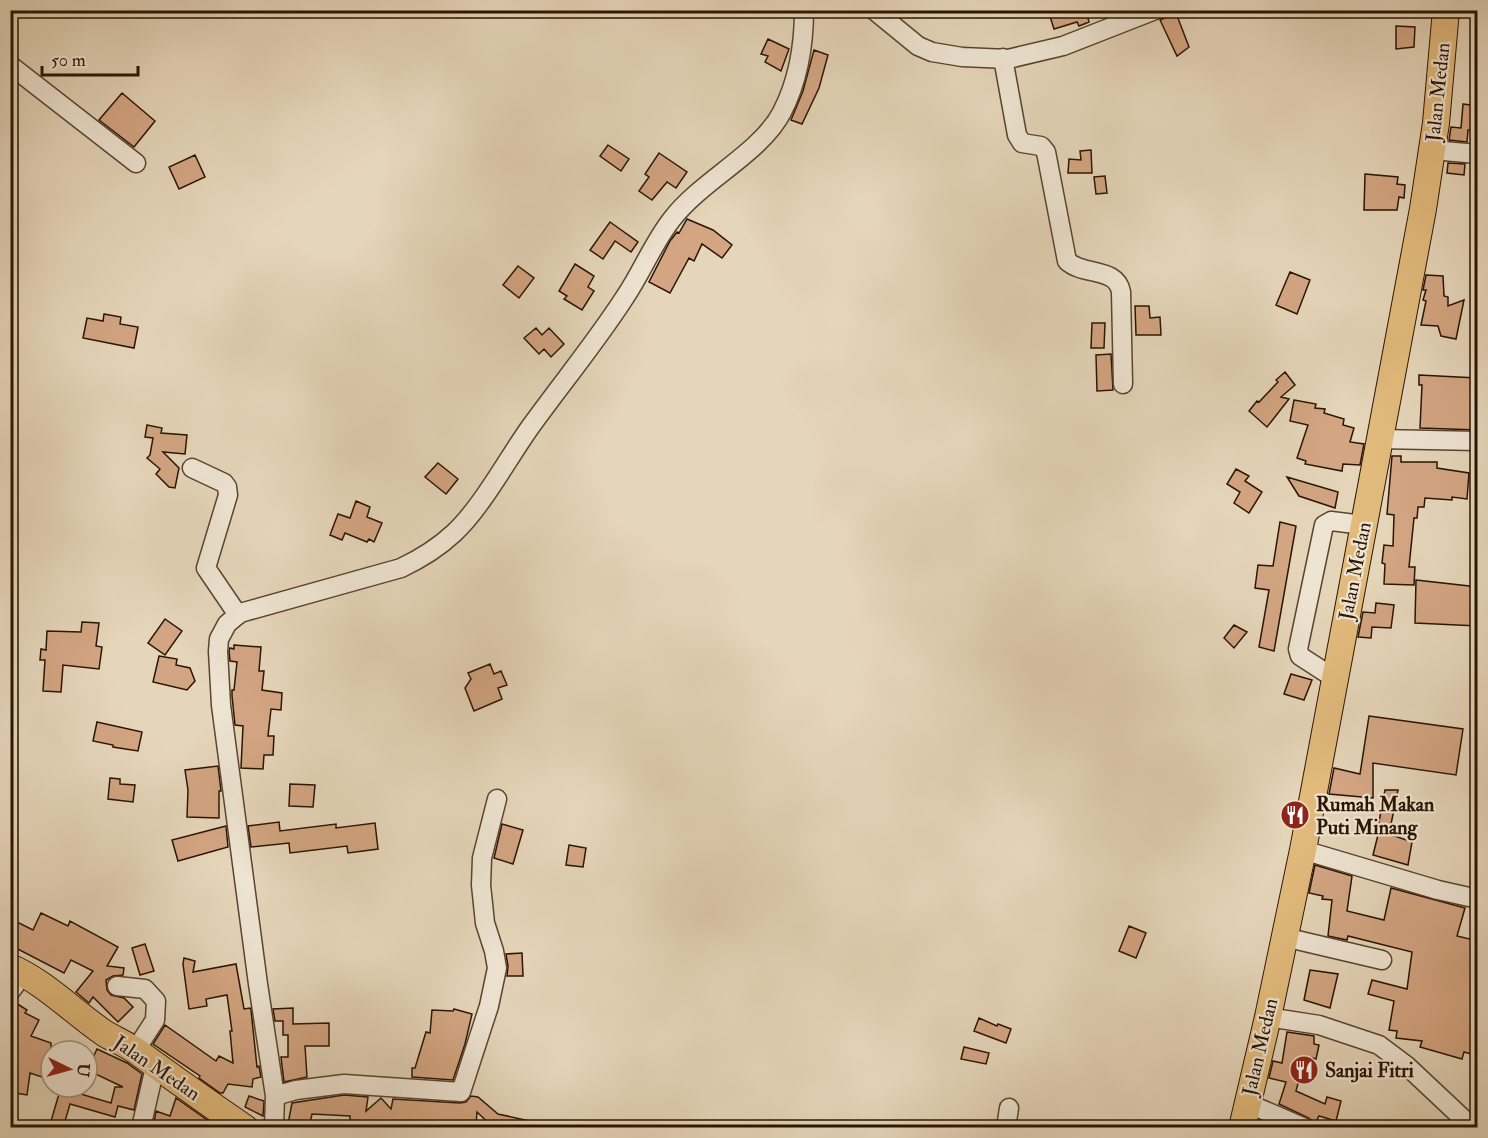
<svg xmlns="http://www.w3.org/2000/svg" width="1488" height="1138" viewBox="0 0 1488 1138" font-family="'IM FELL Double Pica',serif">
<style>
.building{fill:#d3a582;stroke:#2a1503;stroke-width:1.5}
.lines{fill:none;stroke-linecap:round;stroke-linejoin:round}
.minor-casing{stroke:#594530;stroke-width:21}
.highway-casing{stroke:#2a1503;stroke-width:28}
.minor{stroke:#eee4d2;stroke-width:18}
.highway{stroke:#e2ba7c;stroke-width:26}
.labels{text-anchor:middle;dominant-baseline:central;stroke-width:4.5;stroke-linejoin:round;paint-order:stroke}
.street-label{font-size:20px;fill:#2a1503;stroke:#eee4d2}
.poi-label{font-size:20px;font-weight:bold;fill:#2a1503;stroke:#eee4d2;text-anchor:start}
</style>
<rect width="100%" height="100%" fill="#e5d5b9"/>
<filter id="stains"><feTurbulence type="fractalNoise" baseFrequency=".00333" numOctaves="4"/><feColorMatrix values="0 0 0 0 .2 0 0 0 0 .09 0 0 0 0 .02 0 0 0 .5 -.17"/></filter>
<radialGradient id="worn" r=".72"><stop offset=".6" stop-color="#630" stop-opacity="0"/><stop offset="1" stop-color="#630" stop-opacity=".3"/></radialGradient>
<path class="building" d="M1048,10H1086L1089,22L1079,26L1077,22L1054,29Z
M1176,13L1189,47L1177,56L1160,20Z
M1396,26L1415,27L1414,47L1396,49Z
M768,39L789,49L781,71L765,62L768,56L761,54Z
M814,50L828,55L819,88L802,124L791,120L803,91Z
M122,93L155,121L134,147L99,120Z
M1463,104L1478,106V131L1468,130L1467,142L1449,140L1451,127L1461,128Z
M608,145L629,159L621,171L600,156Z
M1091,150L1092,173H1068L1069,159L1081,160L1080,151Z
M659,153L687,172L676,188L667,182L652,200L639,191L649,177L645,174Z
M195,155L205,177L179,189L169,167Z
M1448,163L1465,164L1464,175L1447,173Z
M1365,174L1398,177L1397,184L1405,185L1404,198L1399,197L1397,210H1364Z
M1105,176L1107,193L1096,194L1094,177Z
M687,219L713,230L732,245L722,258L702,244L694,261L689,258L670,293L649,282L670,241L677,232L679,233Z
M610,222L638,242L631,252L615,241L603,259L590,250Z
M575,264L594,276L588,287L594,291L582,310L564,299L567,296L559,291Z
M518,266L534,278L519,298L503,285Z
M1290,272L1310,280L1297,314L1276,305Z
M1426,275L1443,276L1444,296L1448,297V306L1464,300L1456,339L1441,336L1438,326L1421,325L1426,301L1423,300L1426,290H1423Z
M1135,306H1149L1150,318L1160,317L1161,335H1136Z
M104,314L121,317L120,324L138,327L134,348L83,338L87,318L103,321Z
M1092,323H1105L1104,348H1091Z
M536,328L542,335L549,328L564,344L551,357L544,349L539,354L524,338Z
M1111,354L1113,390L1097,391L1096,355Z
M1285,372L1295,385L1281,397L1289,399L1267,427L1249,411L1257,401L1259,402L1278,382L1276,380Z
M1419,375L1477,378L1475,412H1478V430L1420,428L1422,385H1419Z
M1294,400L1316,404L1315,408L1325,409L1324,413L1344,419L1343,425L1354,428L1350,442L1364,444L1360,465L1343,464L1342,471L1305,464L1306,461L1297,458L1308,425L1290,421Z
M147,425L162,428L161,433L187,435L185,454L163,452L179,468L175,488L169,487L156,474L160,469L147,458L150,455L153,438L145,437Z
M1392,456H1401V462H1437V468L1469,473L1467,499L1452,497V500L1425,498L1424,507H1418L1417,518H1414L1409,567H1415L1414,585L1384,584L1385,564L1382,563L1384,545L1393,546L1394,515L1387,514Z
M438,463L458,479L446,494L425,477Z
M1236,469L1249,476L1245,481L1262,492L1249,513L1234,503L1240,492L1227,484Z
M1287,477L1338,492L1335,508L1299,496Z
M356,501L370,507L367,517L382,523L374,542L369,539L367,542L345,533L342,540L330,535L338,514L350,518Z
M1280,522L1296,526L1274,651L1259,647L1269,590L1255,588L1258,565L1273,566Z
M1416,580L1478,587V626L1415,623Z
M1376,603L1394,605L1391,628L1372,627L1371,638L1358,637L1363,612L1375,613Z
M165,619L182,631L165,655L148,643Z
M82,622L99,623L96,646L102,647L99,669L63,665L61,692L43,691L45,660H40L41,649L46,650L47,631L81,632Z
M1234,625L1247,632L1234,648L1224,638Z
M234,645L261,647L259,671H264L262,690L282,693L281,710L271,709L268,736H274L273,755H264L263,769L241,768L243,726L235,725L232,696V690H234L237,662L230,661L229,651L230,648L234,649Z
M159,656L177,659L176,665L190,668L195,681L187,690L153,682Z
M490,664L494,674L501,671L507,685L498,688L502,699L474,711L465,688L471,679L468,673Z
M1291,674L1312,680L1304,700L1284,694Z
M1369,716L1463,729L1456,775L1373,763V798L1329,794L1334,768L1360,774Z
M97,722L142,732L138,751L113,747V745L93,741Z
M218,766L221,791H219V818L187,817L188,790L185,770Z
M110,778L120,779V784L135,785L133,802L108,799Z
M290,784L315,785L313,807L289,806Z
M1385,790H1398L1389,834L1412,842L1408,865L1373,855L1380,827H1378Z
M279,822L280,831L336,824V828L375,823L378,849L348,853L347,846L290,853L289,843L251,847L248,826Z
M502,824L523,830L513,864L494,858Z
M226,826L228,847L178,861L172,840Z
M569,845L586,848L583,867L566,865Z
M1315,865L1352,876L1347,911L1384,920L1391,888L1465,908L1457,936L1478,941V1056L1464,1052L1462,1059L1420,1047L1422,1041L1396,1038L1397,1031L1389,1030L1394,1001L1368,994L1372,980L1407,989L1412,952L1348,936L1347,940L1328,936L1332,900L1322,899L1323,896L1309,893Z
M41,913L68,926L70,921L118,947L107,966L124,968L123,975L113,976L106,980L107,990L111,995L124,998L133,1007L118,1022L93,997L89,1003L76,992L93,971L71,960L64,973L10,945V931L15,921L33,930Z
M1129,926L1146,933L1136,958L1119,951Z
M145,944L154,971L140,975L132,948Z
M522,953L523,976H507L508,966L506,954Z
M184,958L195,961L193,972L236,964L244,1009L250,1008L251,1010L257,1067L259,1066L261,1077L253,1079L252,1087L228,1084L223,1093H220L199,1078L200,1076L153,1044L165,1025L216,1061L219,1056L233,1063L230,1031H232L227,995L206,999L207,1006L189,1009L183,964Z
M1310,970L1338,974L1330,1008L1304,1000Z
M16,1003L27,1010L25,1013L39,1020L31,1036L51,1043V1080L30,1073L27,1095L10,1092V1012Z
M293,1008V1024L329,1023V1046H305L307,1077L284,1082L281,1057H288V1035H283V1021H275L273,1009Z
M454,1009L472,1014L465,1044L453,1080L412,1077V1068H415L426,1032L430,1033L432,1010L453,1011Z
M979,1018L997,1026L998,1024L1011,1029L1006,1043L974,1031Z
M1287,1032L1314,1036V1044L1319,1045L1316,1059L1305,1056L1296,1091L1325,1104L1327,1097L1341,1101L1336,1121L1319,1116L1315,1124L1309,1118L1279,1104L1286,1082L1269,1078L1273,1061L1282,1063Z
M964,1047L989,1053L986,1064L961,1059Z
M97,1049L127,1063L142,1074L134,1110L118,1106L115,1117L70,1104L63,1128H49L61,1087H75L74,1092L111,1103L115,1087H123L87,1070Z
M344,1095L368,1097L366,1111L381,1098L391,1109L393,1099L460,1103L466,1102L471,1096L478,1097L498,1114L539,1123L538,1128H494L477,1112L476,1124L455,1122L454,1128H435L436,1126L413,1122V1125L384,1121V1123L365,1121L350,1120V1116L312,1114L309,1128L288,1124L292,1103Z
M249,1096L264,1101L263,1116L245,1107Z
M176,1098L210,1122L207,1128H153L156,1111L170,1116Z"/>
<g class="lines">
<g class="minor-casing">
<path id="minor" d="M874,10L918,46L932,52L962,57L1008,59L1063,46L1155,10
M1003,58L1017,135L1022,143L1041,146L1046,152L1067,261C1083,276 1117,267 1121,292L1123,384
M10,65L136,163
M1432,150L1478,154
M1379,439L1478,441
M192,468L224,483L227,487L228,495L206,568L238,615
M1334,678L1300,656L1298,649L1324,525L1331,521L1363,525
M1303,850L1438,890L1478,899
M1284,937L1382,960
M117,986L145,989L156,1001L155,1020L135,1051
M10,992L24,973
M1268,1017L1319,1025L1379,1045L1407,1066L1473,1128
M275,1096L296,1090L344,1084L461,1092L489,1006L497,968L494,951L485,923L481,885L482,858L497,799
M1247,1103L1305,1128
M141,1128L155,1067
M274,1128L275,1096L258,984L221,705L218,651L219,639L227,624L240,613L401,568C420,559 438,548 454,533C482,507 508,458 531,426C562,383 596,342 625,297C642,272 653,243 672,219C702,180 761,153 782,112C798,81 804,45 804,10
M1006,1128L1009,1108"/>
</g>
<g class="highway-casing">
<path id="highway" d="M10,967C46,983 72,1011 104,1033C114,1039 126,1044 136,1051C172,1077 208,1103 245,1128
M1242,1128L1268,1017L1303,850L1423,209L1436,123L1446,10"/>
</g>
<use href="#minor" class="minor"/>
<use href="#highway" class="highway"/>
</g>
<defs>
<g id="restaurant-disc" transform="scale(1.5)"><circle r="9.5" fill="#8f2418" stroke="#eee4d2"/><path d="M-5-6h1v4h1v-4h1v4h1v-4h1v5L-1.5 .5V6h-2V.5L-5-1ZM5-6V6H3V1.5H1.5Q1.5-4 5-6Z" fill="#fff"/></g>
</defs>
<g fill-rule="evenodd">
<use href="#restaurant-disc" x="1295" y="815"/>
<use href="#restaurant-disc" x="1304" y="1070"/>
</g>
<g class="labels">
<g class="street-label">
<text transform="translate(1438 92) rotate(-84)">Jalan Medan</text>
<text transform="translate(1355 571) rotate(-79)">Jalan Medan</text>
<text transform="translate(1260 1047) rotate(-77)">Jalan Medan</text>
<text transform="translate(157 1068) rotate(34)">Jalan Medan</text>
</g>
<g class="poi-label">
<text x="1316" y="804">Rumah Makan<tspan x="1316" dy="23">Puti Minang</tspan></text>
<text x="1325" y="1070">Sanjai Fitri</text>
</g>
</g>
<rect width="1488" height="1138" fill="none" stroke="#e5d5b9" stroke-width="36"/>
<rect x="12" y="12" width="1464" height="1114" fill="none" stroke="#2a1503" stroke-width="3"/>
<rect x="18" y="18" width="1452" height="1102" fill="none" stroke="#2a1503" stroke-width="1.5"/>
<g transform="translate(69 1069) rotate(95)"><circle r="28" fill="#eee4d2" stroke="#a0917f" stroke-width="1.5"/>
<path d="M0-4.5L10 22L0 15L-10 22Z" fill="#8f2418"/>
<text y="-9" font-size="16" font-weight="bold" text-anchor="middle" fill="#2a1503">U</text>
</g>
<path d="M42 66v9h96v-9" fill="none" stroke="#2a1503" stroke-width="3"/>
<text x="51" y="66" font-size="18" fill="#2a1503" stroke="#eee4d2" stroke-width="4.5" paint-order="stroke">50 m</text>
<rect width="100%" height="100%" filter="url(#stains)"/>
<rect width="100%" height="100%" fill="url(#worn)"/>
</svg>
